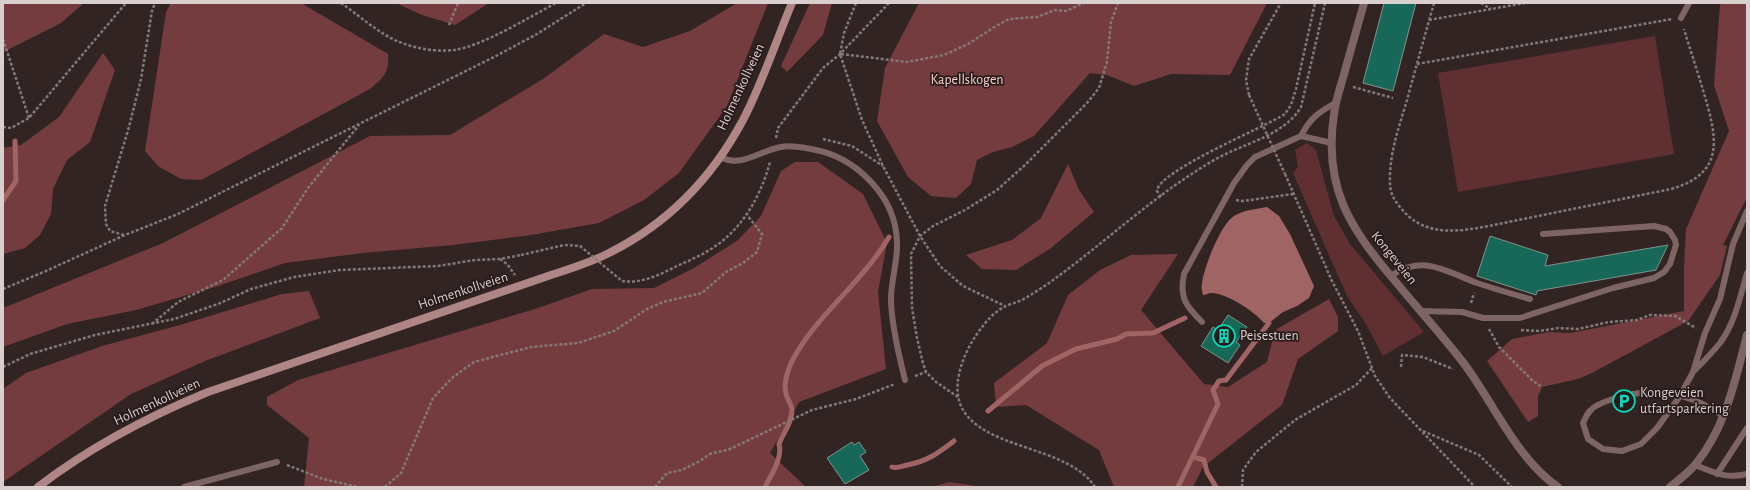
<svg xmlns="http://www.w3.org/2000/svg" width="1750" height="490" viewBox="0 0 1750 490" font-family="'Alegreya Sans',sans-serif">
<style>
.green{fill:#602f31}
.forest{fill:#743c3e}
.water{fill:#a06464}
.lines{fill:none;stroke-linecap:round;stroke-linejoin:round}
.stream{stroke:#a06464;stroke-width:5}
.building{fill:#186859;stroke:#7f938d}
.path{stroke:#857878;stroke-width:2.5;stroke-dasharray:3 2;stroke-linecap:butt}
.lane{stroke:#7f6464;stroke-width:6}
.street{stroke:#7f6464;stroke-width:8}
.secondary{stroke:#b08585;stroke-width:8}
.path-bridge{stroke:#857878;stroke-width:2.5;stroke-dasharray:3 2;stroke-linecap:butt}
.labels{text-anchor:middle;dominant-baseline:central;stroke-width:3.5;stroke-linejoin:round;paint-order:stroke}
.park-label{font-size:14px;fill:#f5cfce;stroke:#291a1a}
.street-label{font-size:14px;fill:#dacfcf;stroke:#291a1a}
.poi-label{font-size:14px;fill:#dacfcf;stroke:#291a1a;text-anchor:start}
</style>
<rect width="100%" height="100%" fill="#332424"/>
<path class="green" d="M1655,36L1674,154L1458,192L1438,73Z
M1307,143L1316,150L1334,216L1350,244L1424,332L1383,356L1366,324L1347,296L1293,173L1298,167L1295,150Z"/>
<path class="forest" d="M3,3H84L61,23L3,52Z
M171,3H301L388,54C390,72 383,78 370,89L201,180L181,179L158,166L145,151L166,12Z
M396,3H489L455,25L422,15Z
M737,3H768L727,106L679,173L644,200L599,223L531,235L453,245L363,253L285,263L218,286L136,310L67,324L3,347V308L163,243L370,136L450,135L543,79L604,34L643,47L690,31Z
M810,3H832L823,35L787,72L781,66Z
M919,3H1267L1230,75L1171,74L1134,86L1107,75L1090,73L1034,136L1012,147L993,152L977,160L971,184L956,198L931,196L908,177L877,121L885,68Z
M1723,3H1747V197L1723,245L1727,246L1720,275L1688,321L1592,373L1578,379L1542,387L1538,396V416L1528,422L1487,361L1512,339L1549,332L1570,333L1684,311V268L1686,229L1729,131L1714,85L1720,5Z
M103,53L115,70L90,142L67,160L53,189L51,214L40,235L25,248L3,254V148L21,145L59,117Z
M795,162H818L863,194L887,243L878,292L886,369L799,402L770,453L806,487H304L309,438L267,405V397L298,380L535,309L592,289L654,288L694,268L737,241L761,216L781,171Z
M1068,164L1079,190L1094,212L1051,248L1016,270L982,269L966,255L1012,240L1041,218Z
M1178,254L1141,310L1204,384L1228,387L1267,362L1275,330L1329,299L1338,317V331L1298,359L1282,405L1203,467L1193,487H1114L1099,450L1026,405L996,407L994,383L1047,343L1068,295L1100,270L1131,255Z
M309,291L320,318L205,361L131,394L3,482V389L26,373L102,346L180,325L282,294Z
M949,482L983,487H932Z"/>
<path class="water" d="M1267,207L1279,216L1290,234L1314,286L1309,298L1297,306L1283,312L1269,323H1264C1254,311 1228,294 1212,293C1209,293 1205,295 1203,295C1202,291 1201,287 1202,283C1204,267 1221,224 1234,216C1244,210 1256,209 1267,207Z"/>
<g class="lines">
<path class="stream" d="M3,200L16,181L15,141
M988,411L1042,366L1076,349L1117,339L1126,334L1153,333L1185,318
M1193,457L1204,460L1207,472L1216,487
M892,467C897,469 902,466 907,465C928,461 938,453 954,441
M765,487C771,475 783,458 779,444C783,433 792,423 792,410C792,405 787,399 786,393C783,384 788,370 792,361C817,314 862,283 889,237
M1178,487L1218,404L1213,390L1219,381L1226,380L1269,323"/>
</g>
<path class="building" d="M1384,3H1416L1393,91L1363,83Z
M1490,236L1548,255L1545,266L1668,245L1656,270L1537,291L1536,295L1477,276Z
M1228,315L1247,327L1236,342L1240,345L1228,363L1201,346L1213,327L1218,330Z
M852,442L854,445L859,442L866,452L860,456L869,470L845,484L827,458Z"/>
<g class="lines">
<path class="path" d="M341,3C360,16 380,35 402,43C418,49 437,52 454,50C483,46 529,17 556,3
M856,3L844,33L840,54L862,120L883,166L920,236L940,266L963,286L1005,306
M1434,3C1425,35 1416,67 1407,100C1399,127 1389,154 1390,183C1390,193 1394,200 1400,207C1423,237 1456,232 1489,226L1671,189C1728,173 1716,134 1703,90C1697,70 1690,49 1684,29
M1481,3L1491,9
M1429,20L1525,3
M449,25L458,3
M3,39L29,118
M841,54L907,62L944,55L968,44L996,26L1009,19L1037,17L1055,10L1066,11L1084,3
M1417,64L1672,19
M1353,87L1393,98
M1249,95L1246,80L1249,59L1281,3
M3,127L11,128L29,118L126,3
M776,138L778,128L823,68L840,54L889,3
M823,139L852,146L883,166
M1285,174L1332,281L1358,331L1375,376L1390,398L1475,487
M1161,197L1157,191C1158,171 1265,127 1285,114L1291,105L1296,89L1315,3
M1236,200L1243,201L1293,194
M124,235L110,231L106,224L105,206L129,127L141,79L152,11L155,3
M500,259L507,264L515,275
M622,281C641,284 659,275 675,267C685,262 696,258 706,252C740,233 760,199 770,162
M3,289L46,271L125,235L178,214L496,56L537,34L586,3
M1471,303L1474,293
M152,324L178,302L223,280L282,228L308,188L359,125
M1489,329L1499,347L1533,381L1542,387
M1521,330L1540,331L1558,328L1578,329L1609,322L1637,320L1650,315L1675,316L1696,328
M3,367L30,354L95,335L174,319L218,304L251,289L294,277L340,270L438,266L475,260L500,259L521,255
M1401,367L1402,355L1423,357L1453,369
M915,376L926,372
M958,397L936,382L926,372L923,363L917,338L912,308L911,254L920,236L933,226L965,210L997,190L1025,165L1087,103L1099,88L1107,62L1111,22L1118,3
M1423,431L1479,455L1512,487
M287,465L323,479L358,487
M385,487L401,473L433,398L453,377L474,362L531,347L578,343L614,331L647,309L663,302L702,293L726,272L743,263L757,252L762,234L747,215
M655,487L667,473L682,470L698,462L710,454L730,449L812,410L856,399L895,384
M1095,487C1068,445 981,450 961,406C950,381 967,345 983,326C988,319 996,311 1004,307C1009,304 1016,303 1022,300C1031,295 1040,289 1049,283C1105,243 1156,193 1216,159C1244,143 1284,136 1301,107L1325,3
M1242,487L1243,470L1256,452L1295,420L1356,385L1372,368"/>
<path class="lane" d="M1681,18L1689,3
M1301,136C1310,118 1319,112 1337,102
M720,157C742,168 759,151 781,147C790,145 801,147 811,149C855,156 896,196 897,242C898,261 891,280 891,299C891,323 899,356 905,380
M1391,276C1422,253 1447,272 1477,283C1495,289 1512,294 1530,299
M1420,311L1462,312L1483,318H1520L1613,288L1654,278L1664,272L1670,264L1676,245L1675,240L1670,232L1666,229L1654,226L1543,234
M1202,322C1186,306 1179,298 1184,274L1234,183L1247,165L1255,157L1301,136L1332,143
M1694,371C1703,362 1712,353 1720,343C1735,323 1740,297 1747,273
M1724,417C1692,392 1647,386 1610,400C1604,402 1595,405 1591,410C1587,413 1585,419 1583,423L1588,439L1603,449L1622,451L1641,444L1657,428L1680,396L1693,372L1705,333L1720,299L1733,244L1747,211
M1695,465C1715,473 1726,479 1747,474
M1717,474L1747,428
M184,487L277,462"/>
<path class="street" d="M1364,3C1358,24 1352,46 1346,67C1342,83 1336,98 1334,114C1323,188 1350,228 1395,281C1418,309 1443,336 1465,365C1494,404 1517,459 1558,487
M1670,487C1679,480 1688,473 1695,465C1726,427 1735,381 1747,335"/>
<path class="secondary" d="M38,487C90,447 147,417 208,392L551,275C570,269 589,263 607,254C666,225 712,178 743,120C762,84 776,41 792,3"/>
<path class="path-bridge" d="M1249,95L1285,174
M521,255L564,245L580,246L622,281"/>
</g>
<defs>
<g id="building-ring" transform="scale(1.15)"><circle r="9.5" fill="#291a1a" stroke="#0ad5b5" stroke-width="1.5"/><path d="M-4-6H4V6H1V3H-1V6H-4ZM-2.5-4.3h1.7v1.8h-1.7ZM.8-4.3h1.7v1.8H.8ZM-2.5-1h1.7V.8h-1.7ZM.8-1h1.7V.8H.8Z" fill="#0ad5b5"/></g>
<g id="parking-ring" transform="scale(1.15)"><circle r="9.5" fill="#291a1a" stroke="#0ad5b5" stroke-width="1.5"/><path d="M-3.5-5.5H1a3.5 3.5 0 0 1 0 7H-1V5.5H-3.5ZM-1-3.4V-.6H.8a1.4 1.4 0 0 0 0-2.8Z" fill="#0ad5b5"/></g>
</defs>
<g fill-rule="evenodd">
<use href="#building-ring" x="1224" y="336"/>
<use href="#parking-ring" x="1624" y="401"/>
</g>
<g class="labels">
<g class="park-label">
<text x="967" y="80">Kapellskogen</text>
</g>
<g class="street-label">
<text transform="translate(741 87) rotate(-65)">Holmenkollveien</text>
<text transform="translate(1394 258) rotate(51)">Kongeveien</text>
<text transform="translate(463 291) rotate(-18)">Holmenkollveien</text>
<text transform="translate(157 402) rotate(-25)">Holmenkollveien</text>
</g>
<g class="poi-label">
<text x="1240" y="336">Peisestuen</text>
<text x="1640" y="393">Kongeveien<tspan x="1640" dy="16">utfartsparkering</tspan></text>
</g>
</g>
<rect width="1750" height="490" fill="none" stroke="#dacfcf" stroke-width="8"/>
</svg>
